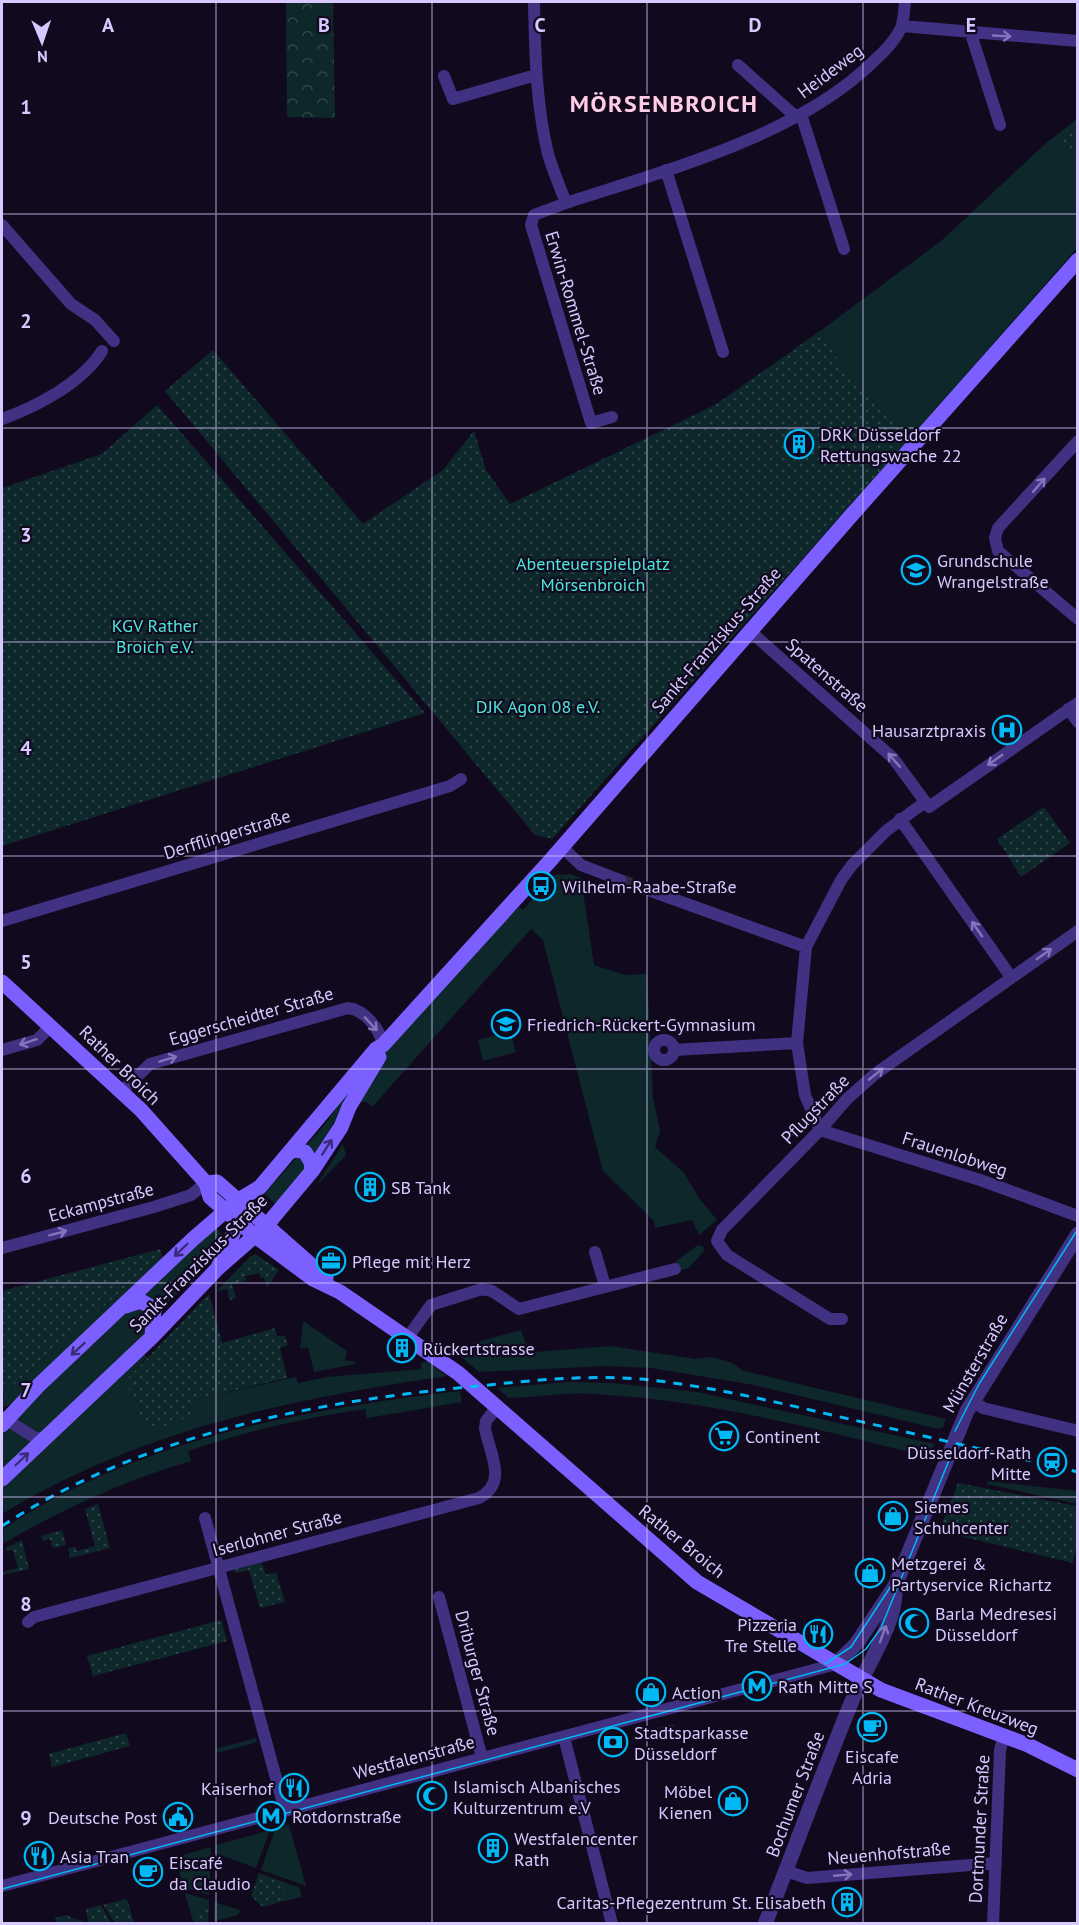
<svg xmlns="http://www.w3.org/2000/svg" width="1079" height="1925" viewBox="0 0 1079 1925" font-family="'PT Sans',sans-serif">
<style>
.grass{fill:#0d272a}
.forest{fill:url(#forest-crowns)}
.park{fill:url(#park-dots)}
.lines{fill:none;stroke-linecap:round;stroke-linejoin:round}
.minor-tunnel{stroke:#2f2741;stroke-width:12;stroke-dasharray:12 6;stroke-linecap:butt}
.minor{stroke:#403183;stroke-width:12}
.tertiary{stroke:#403183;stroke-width:15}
.secondary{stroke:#7b60ff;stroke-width:15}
.tram{stroke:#00b9f4;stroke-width:1.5}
.rail{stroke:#00b9f4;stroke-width:3;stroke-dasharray:9 8;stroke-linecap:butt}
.oneway{stroke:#8475bb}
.oneway2{stroke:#3b2c79}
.grid{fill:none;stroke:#d7c9ff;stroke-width:1.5;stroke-opacity:0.55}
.labels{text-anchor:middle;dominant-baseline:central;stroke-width:4.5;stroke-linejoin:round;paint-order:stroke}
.street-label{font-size:18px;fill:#d7c9ff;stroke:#110a1f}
.poi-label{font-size:18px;fill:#d7c9ff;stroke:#110a1f;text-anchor:start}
.park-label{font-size:18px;fill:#4be8d8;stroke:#110a1f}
.district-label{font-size:24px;font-weight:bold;letter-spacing:1.5px;fill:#ffcbe5;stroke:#110a1f}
.grid-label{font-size:20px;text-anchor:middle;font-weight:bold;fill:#d7c9ff;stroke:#110a1f;stroke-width:4.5;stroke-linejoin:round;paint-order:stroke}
</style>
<defs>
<pattern id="forest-crowns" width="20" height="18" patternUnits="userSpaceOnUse" patternTransform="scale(1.5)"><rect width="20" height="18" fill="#0d272a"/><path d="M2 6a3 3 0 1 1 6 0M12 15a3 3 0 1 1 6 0" fill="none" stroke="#30454a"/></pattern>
<pattern id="park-dots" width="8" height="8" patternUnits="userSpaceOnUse" patternTransform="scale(1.5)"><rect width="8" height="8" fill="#0d272a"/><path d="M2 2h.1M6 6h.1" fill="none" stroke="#30454a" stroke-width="1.8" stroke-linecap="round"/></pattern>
</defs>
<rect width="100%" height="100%" fill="#110a1f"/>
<path class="grass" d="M1077,119V248L910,438L853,382L820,331L941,241L1045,144Z
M571,874L581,878L594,965L625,975L647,974L653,1098L660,1131L655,1147L684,1173L699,1198L717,1220L699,1235L692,1220L655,1228L654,1221L603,1171L543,940L531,929L372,1107L367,1102H357L391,1041L487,935L519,907L523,910L553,875Z
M510,1031L516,1052L483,1061L478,1040Z
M350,1087H353L314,1160L304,1148L326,1123Z
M343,1144L346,1155L318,1184V1183Z
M298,1156L303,1162L305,1170L277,1205L264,1194Z
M215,1227L225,1236L210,1258L160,1311L144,1296Z
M698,1245L704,1247V1251L688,1269L679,1270L676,1261Z
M162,1255L164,1259L12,1404L2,1408V1394L41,1362Z
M146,1305L150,1327L144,1334C109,1367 78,1402 42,1435L12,1421L127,1308Z
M303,1321L347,1351L345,1361H355V1364L314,1372L308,1347L300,1349Z
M521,1330L525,1342L534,1352L610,1346L695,1359L711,1357L730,1362L744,1371L946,1419L943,1427L939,1429L754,1385L651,1368L607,1366L479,1372L460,1356L470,1344Z
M143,1353L147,1357L126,1380L194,1400L296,1377L298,1383L327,1377L421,1369V1363L427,1361L447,1376C289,1399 141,1430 2,1514V1486Z
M569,1382L613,1383L697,1392L935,1444L926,1456C816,1429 708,1400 595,1394C566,1392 537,1397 509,1398L497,1388Z
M460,1391L462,1402L367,1418L365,1409C303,1418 248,1431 188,1451L191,1461C127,1479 59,1511 2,1544V1530C136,1440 302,1409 460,1391Z
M8,1424L35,1439L2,1473V1430Z
M988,1481L1077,1491V1504L987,1484Z
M256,1738L257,1742L217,1753L216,1749Z
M289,1825L306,1886L261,1870L275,1829Z
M270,1830L256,1868L215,1853L216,1845Z
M211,1847V1851L209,1895L183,1887L176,1857Z
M289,1884L299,1887L302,1897L280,1902Z
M185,1893L209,1900V1906L191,1915Z
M214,1902L240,1910L238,1915L214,1921Z"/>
<path class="forest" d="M286,2H333L335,118L287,117Z"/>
<path class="park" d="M1077,121V166L1059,136Z
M820,331L853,382L910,438L552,839L535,835L165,391L213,350L363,524L443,470L474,431L486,470L510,504L715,405Z
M157,405L425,713L2,846V488L102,454Z
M1044,807L1070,843L1021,877L997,839Z
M160,1249L162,1255L41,1362L2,1394V1291Z
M255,1254L279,1270L267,1287L264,1278H261L259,1273L245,1276L246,1281L232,1284L236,1298L230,1300L227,1289L216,1292L250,1257Z
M209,1294L222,1343L275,1328L277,1336H285L288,1345L280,1348L287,1378L194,1400L191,1416L156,1429L139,1415L126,1380Z
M958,1483L1077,1506V1544L1073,1563L939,1531Z
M98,1504L110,1548L70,1558L68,1548L76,1547L77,1551L95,1546L85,1509Z
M62,1530L66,1545L53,1548L50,1539L43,1541L41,1536Z
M22,1540L29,1569L2,1575V1572L18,1568L13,1550L7,1551L6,1548Z
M261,1561L266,1575L276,1572L285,1602L260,1608L249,1570L235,1573L234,1568Z
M221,1620L227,1641L93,1676L87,1656Z
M674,1724L677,1737L660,1741L657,1728Z
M126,1733L130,1746L52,1767L49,1754Z
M259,1873L289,1884L280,1902L263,1907L251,1896Z
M127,1899L134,1923H115L103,1905Z
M101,1905L111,1923H88L86,1909Z
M209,1906L208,1922L194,1923L191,1915Z
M65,1915L85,1922V1923H56L55,1918Z"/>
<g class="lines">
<path class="minor-tunnel" d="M620,880L640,887"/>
<path class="minor" d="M534,2C535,53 536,104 548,154C553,171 560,187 566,203L534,215L531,225L591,423L612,417
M902,26L1078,41
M971,34L1000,125
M738,65L795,116
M444,76L453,99L536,75
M801,114L844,249
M666,170L723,352
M566,203C666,170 799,136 875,60C885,51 895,41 901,28C904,20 904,10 905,2
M2,225L71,304L95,320L114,341
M2,419C36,407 82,383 102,351
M1078,441L998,528L995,538L998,551L1078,619
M750,631L893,758L929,807L1078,703
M1068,709L1078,722
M900,819L1011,977
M562,847L581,865L620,880
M640,887L806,947
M2,921L450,786L461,779
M654 1050a10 10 0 1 1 20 0a10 10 0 1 1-20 0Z
M2,1050L37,1040L51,1026
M674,1050L797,1043
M121,1092L150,1064L348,1008C365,1010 380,1029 383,1045
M820,1130L805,1095L797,1043L806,947L841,880L852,865L886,831L925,802
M820,1130L980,1180L1078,1216
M2,1248L154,1207L191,1195L206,1183
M595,1252L605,1286
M842,1319H830L727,1255L717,1241L722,1230L820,1130L847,1099L875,1074L1078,931
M408,1337L431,1305L482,1289L492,1291L519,1309L675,1269
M973,1401L983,1408L1078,1431
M2,1417L34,1437L43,1439
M205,1518L285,1811
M439,1597L482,1758
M28,1622L34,1617L479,1498C509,1482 489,1453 485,1428L486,1421L497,1407
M564,1737L612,1924
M786,1871L807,1878L996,1863
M2,1886L836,1664
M993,1924L1000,1750L1004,1736"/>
<path class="tertiary" d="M836,1664L857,1643L895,1586L967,1411L1078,1234
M765,1924C795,1848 823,1771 854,1696C866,1666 897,1622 895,1589"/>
<path class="secondary" d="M2,982L141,1110L206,1183L210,1197L255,1236L313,1279L340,1292L458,1373L697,1582L881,1690L1028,1745L1078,1770
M290,1152L296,1150L305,1152L311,1162L312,1171
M206,1183L217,1182L326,1278
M219,1265L233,1234L237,1215
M126,1306L141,1301L154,1309L152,1337
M2,1425L39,1385L193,1239L237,1201L260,1187L376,1049L383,1045L549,862L849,518L1078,260
M2,1479L152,1337L218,1268L266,1226L312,1171L341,1127L349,1107L379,1057"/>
<path class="tram" d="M955,1431L979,1384L1078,1229
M825,1664L851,1647L891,1586
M2,1889L845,1664L866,1649L881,1628L954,1448"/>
<path class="rail" d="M2,1526C143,1434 315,1401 479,1386C533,1380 587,1375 641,1379C711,1386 780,1403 849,1419C925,1436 1001,1454 1078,1472"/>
</g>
<defs><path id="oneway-shaft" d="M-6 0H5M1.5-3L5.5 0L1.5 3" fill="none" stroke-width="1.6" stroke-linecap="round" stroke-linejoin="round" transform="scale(1.5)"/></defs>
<g class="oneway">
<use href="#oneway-shaft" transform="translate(1002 36) rotate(3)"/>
<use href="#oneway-shaft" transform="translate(1039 485) rotate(-49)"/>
<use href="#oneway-shaft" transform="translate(894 760) rotate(-131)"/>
<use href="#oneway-shaft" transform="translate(995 760) rotate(145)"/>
<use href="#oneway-shaft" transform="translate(977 929) rotate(-125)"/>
<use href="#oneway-shaft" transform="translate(1044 954) rotate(-35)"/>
<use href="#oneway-shaft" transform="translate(371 1024) rotate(47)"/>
<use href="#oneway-shaft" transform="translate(28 1042) rotate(162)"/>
<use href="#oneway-shaft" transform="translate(168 1059) rotate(-17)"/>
<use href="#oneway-shaft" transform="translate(876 1074) rotate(-39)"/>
<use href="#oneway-shaft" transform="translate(58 1233) rotate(-15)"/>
<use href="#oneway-shaft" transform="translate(883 1634) rotate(-70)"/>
<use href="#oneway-shaft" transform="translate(843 1875) rotate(-5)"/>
</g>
<g class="oneway2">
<use href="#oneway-shaft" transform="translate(327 1147) rotate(-57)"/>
<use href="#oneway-shaft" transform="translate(181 1250) rotate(136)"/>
<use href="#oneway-shaft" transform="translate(78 1349) rotate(138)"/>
<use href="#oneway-shaft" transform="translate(22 1459) rotate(-44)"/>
</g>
<path class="grid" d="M216,2V1924M432,2V1924M647,2V1924M863,2V1924M2,214H1078M2,428H1078M2,642H1078M2,856H1078M2,1069H1078M2,1283H1078M2,1497H1078M2,1711H1078"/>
<defs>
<g id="building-ring" transform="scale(1.5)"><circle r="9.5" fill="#110a1f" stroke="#00b9f4" stroke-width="1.5"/><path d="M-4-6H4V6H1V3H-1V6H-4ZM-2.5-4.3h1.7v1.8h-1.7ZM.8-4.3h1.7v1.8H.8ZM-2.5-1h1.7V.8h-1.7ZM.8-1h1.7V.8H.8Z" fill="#00b9f4"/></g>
<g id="school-ring" transform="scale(1.5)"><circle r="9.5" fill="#110a1f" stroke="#00b9f4" stroke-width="1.5"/><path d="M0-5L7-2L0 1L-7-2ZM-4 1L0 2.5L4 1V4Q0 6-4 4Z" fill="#00b9f4"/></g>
<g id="hospital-ring" transform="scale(1.5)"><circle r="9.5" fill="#110a1f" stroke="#00b9f4" stroke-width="1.5"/><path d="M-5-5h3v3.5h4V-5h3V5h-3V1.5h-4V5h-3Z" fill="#00b9f4"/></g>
<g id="bus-ring" transform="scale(1.5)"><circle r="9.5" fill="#110a1f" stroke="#00b9f4" stroke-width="1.5"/><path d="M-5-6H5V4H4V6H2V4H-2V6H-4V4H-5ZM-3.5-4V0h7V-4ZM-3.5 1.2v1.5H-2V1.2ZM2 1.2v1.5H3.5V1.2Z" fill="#00b9f4"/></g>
<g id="office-ring" transform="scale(1.5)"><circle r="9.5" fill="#110a1f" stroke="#00b9f4" stroke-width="1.5"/><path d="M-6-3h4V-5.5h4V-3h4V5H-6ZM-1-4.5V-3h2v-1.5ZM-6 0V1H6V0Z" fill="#00b9f4"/></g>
<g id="supermarket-ring" transform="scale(1.5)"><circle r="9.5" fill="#110a1f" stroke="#00b9f4" stroke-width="1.5"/><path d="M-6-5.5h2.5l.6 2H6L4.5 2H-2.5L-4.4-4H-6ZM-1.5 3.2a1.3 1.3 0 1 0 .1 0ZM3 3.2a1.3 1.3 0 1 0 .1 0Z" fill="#00b9f4"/></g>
<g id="station-ring" transform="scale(1.5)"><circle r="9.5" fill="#110a1f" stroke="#00b9f4" stroke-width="1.5"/><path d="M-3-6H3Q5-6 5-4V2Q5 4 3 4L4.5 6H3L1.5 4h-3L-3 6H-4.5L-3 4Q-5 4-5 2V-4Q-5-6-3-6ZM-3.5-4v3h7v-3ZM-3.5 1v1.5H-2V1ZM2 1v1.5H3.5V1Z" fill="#00b9f4"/></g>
<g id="shop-ring" transform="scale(1.5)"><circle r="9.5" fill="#110a1f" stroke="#00b9f4" stroke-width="1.5"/><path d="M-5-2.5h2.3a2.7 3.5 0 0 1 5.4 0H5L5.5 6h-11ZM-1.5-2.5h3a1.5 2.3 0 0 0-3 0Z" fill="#00b9f4"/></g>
<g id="mosque-ring" transform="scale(1.5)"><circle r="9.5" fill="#110a1f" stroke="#00b9f4" stroke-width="1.5"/><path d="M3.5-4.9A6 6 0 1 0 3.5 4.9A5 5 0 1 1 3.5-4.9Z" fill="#00b9f4"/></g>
<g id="restaurant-ring" transform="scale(1.5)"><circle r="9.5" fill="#110a1f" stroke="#00b9f4" stroke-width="1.5"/><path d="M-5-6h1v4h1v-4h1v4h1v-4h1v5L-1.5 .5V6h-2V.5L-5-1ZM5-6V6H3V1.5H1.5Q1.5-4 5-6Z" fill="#00b9f4"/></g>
<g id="metro-ring" transform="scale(1.5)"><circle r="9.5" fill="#110a1f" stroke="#00b9f4" stroke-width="1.5"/><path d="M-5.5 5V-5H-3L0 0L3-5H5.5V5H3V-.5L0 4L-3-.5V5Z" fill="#00b9f4"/></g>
<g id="cafe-ring" transform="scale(1.5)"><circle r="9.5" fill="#110a1f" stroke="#00b9f4" stroke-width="1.5"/><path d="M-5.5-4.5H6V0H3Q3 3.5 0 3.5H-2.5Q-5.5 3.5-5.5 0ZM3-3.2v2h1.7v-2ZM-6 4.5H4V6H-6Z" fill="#00b9f4"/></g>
<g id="bank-ring" transform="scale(1.5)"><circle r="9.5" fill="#110a1f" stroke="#00b9f4" stroke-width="1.5"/><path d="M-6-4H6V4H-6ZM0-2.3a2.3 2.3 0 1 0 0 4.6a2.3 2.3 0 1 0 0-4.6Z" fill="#00b9f4"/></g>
<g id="civic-ring" transform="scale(1.5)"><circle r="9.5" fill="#110a1f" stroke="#00b9f4" stroke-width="1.5"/><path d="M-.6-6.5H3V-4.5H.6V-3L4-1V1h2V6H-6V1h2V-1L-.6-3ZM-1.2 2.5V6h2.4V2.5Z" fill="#00b9f4"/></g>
</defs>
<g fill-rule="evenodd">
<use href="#building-ring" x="799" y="444"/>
<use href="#school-ring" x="916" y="570"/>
<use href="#hospital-ring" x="1007" y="730"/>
<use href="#bus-ring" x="541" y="886"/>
<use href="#school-ring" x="506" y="1024"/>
<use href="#building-ring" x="370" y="1187"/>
<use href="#office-ring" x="331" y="1261"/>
<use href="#building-ring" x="402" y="1348"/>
<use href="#supermarket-ring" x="724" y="1436"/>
<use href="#station-ring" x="1052" y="1462"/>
<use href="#shop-ring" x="893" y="1516"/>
<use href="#shop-ring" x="870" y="1573"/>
<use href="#mosque-ring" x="914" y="1623"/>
<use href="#restaurant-ring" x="818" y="1634"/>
<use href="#metro-ring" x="757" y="1686"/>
<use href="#shop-ring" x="651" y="1692"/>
<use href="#cafe-ring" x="872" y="1727"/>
<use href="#bank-ring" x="613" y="1742"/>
<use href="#restaurant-ring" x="294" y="1788"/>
<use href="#mosque-ring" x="432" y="1796"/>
<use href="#shop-ring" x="733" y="1801"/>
<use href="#metro-ring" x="271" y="1816"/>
<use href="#civic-ring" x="178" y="1817"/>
<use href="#building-ring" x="493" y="1848"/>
<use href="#restaurant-ring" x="39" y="1856"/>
<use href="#cafe-ring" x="148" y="1872"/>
<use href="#building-ring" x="847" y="1902"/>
</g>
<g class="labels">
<g class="street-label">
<text transform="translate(830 71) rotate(-37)">Heideweg</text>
<text transform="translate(576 313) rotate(73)">Erwin-Rommel-Straße</text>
<text transform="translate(716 640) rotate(-49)">Sankt-Franziskus-Straße</text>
<text transform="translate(827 675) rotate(41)">Spatenstraße</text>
<text transform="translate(227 834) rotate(-17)">Derfflingerstraße</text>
<text transform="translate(251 1016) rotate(-16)">Eggerscheidter Straße</text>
<text transform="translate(120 1065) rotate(44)">Rather Broich</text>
<text transform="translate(815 1109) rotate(-46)">Pflugstraße</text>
<text transform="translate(955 1154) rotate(18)">Frauenlobweg</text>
<text transform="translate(101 1202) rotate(-15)">Eckampstraße</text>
<text transform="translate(198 1263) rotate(-45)">Sankt-Franziskus-Straße</text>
<text transform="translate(975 1363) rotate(-60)">Münsterstraße</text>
<text transform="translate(277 1533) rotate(-15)">Iserlohner Straße</text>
<text transform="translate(682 1541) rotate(39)">Rather Broich</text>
<text transform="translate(478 1673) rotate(75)">Driburger Straße</text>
<text transform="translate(977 1706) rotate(21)">Rather Kreuzweg</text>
<text transform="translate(414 1757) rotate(-15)">Westfalenstraße</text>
<text transform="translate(795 1794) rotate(-69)">Bochumer Straße</text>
<text transform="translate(979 1829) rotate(-87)">Dortmunder Straße</text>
<text transform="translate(889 1853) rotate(-5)">Neuenhofstraße</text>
</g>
<g class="poi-label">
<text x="820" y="434">DRK Düsseldorf<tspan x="820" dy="21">Rettungswache 22</tspan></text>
<text x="937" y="560">Grundschule<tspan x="937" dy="21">Wrangelstraße</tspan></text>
<text x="986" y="730" text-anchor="end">Hausarztpraxis</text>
<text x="562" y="886">Wilhelm-Raabe-Straße</text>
<text x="527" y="1024">Friedrich-Rückert-Gymnasium</text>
<text x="391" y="1187">SB Tank</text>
<text x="352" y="1261">Pflege mit Herz</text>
<text x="423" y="1348">Rückertstrasse</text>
<text x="745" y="1436">Continent</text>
<text x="1031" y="1452" text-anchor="end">Düsseldorf-Rath<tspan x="1031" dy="21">Mitte</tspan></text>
<text x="914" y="1506">Siemes<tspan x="914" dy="21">Schuhcenter</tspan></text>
<text x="891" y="1563">Metzgerei &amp;<tspan x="891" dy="21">Partyservice Richartz</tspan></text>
<text x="935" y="1613">Barla Medresesi<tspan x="935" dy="21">Düsseldorf</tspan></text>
<text x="797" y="1624" text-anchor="end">Pizzeria<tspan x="797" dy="21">Tre Stelle</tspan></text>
<text x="778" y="1686">Rath Mitte S</text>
<text x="672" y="1692">Action</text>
<text x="634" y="1732">Stadtsparkasse<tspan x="634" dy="21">Düsseldorf</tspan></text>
<text x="872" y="1756" text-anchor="middle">Eiscafe<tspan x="872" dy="21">Adria</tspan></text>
<text x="453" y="1786">Islamisch Albanisches<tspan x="453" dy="21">Kulturzentrum e.V</tspan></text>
<text x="273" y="1788" text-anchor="end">Kaiserhof</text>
<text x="712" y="1791" text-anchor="end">Möbel<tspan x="712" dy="21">Kienen</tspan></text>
<text x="292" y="1816">Rotdornstraße</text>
<text x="157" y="1817" text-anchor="end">Deutsche Post</text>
<text x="514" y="1838">Westfalencenter<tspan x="514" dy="21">Rath</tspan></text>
<text x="60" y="1856">Asia Tran</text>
<text x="169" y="1862">Eiscafé<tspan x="169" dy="21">da Claudio</tspan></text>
<text x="826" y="1902" text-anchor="end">Caritas-Pflegezentrum St. Elisabeth</text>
</g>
<g class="park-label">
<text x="593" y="563">Abenteuerspielplatz<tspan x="593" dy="21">Mörsenbroich</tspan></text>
<text x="155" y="625">KGV Rather<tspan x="155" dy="21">Broich e.V.</tspan></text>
<text x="538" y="706">DJK Agon 08 e.V.</text>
</g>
<g class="district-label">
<text x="664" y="103">MÖRSENBROICH</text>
</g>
</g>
<g class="grid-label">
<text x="108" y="32">A</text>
<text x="324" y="32">B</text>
<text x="540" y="32">C</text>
<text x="755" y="32">D</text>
<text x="971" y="32">E</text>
<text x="26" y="114">1</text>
<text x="26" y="328">2</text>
<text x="26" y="542">3</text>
<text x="26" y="755">4</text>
<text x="26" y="969">5</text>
<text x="26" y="1183">6</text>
<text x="26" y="1397">7</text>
<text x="26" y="1611">8</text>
<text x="26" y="1825">9</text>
</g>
<rect width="1079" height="1925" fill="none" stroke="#d7c9ff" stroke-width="6"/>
<g transform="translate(42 42) rotate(178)" stroke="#110a1f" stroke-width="4.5" paint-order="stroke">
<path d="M0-4.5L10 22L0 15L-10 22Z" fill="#d7c9ff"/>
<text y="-9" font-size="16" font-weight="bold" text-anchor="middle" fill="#d7c9ff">N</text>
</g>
</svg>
